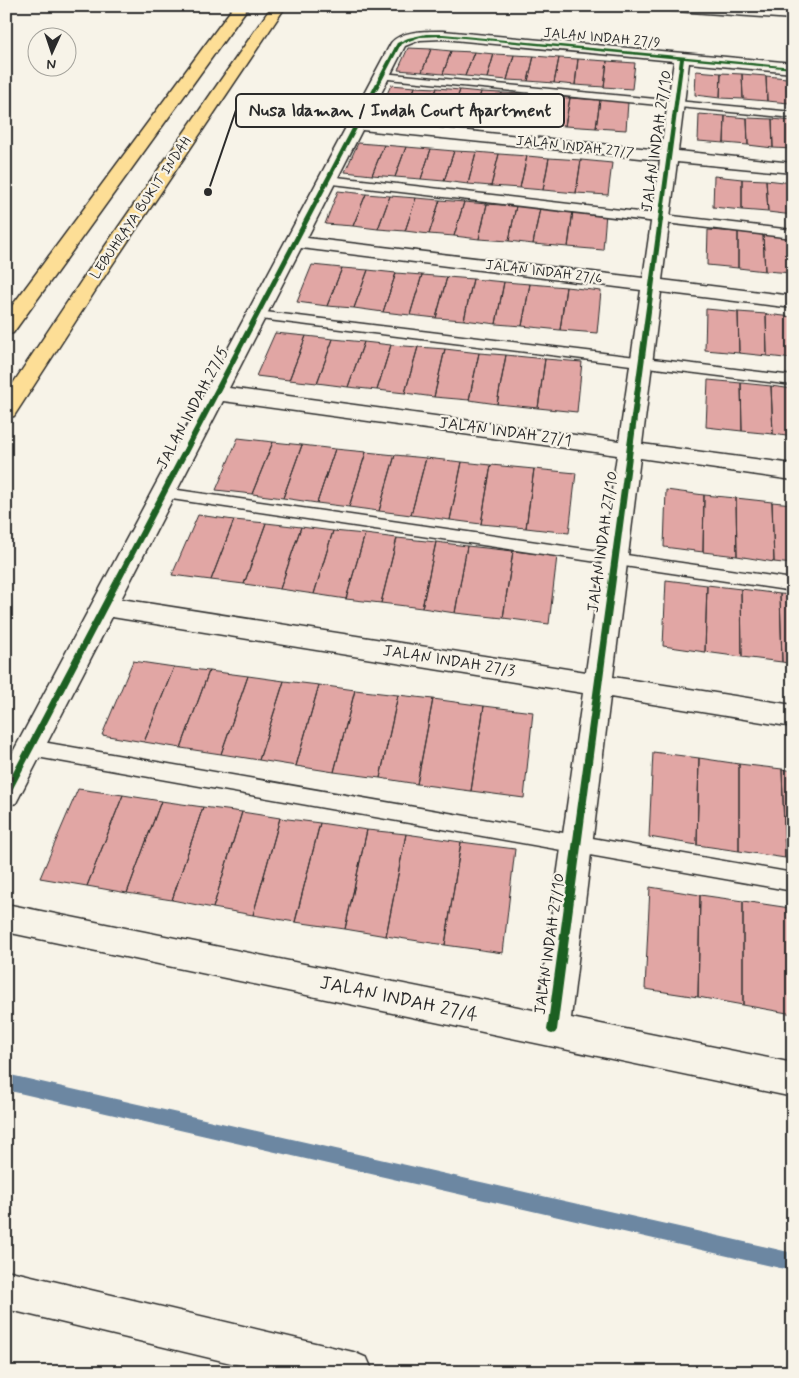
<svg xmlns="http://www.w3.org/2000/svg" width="799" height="1378" viewBox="0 0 799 1378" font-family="Mynerve,sans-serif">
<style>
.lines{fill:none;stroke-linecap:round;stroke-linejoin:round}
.stream{fill:#6c87a2;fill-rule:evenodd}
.building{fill:#e1a6a4;stroke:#2b2b2b}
.lane-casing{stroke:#2b2b2b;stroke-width:3}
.street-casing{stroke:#2b2b2b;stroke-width:3}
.secondary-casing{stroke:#2b2b2b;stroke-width:3}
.highway-casing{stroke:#2b2b2b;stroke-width:3}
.lane{fill:#f7f3e8;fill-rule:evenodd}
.street{fill:#f7f3e8;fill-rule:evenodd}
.secondary{fill:#f7f3e8;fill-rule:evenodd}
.highway{fill:#fdde96;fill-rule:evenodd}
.cycleway-casing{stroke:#f7f3e8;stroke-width:3}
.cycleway{fill:#1b5e20;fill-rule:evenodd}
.labels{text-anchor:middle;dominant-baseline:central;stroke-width:4.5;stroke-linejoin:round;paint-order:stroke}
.far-street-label{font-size:14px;fill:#2b2b2b;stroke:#f7f3e8}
.street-label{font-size:16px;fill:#2b2b2b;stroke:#f7f3e8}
.near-street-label{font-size:19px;fill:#2b2b2b;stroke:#f7f3e8}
.leader{fill:none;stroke:#2b2b2b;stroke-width:2}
.callout-dot{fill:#2b2b2b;stroke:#f7f3e8;stroke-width:2}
.callout{fill:#f7f3e8;stroke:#2b2b2b;stroke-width:2}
.callout-label{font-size:18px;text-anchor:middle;font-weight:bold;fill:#2b2b2b}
</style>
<rect width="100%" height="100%" fill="#f7f3e8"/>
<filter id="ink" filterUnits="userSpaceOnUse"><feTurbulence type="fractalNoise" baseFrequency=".02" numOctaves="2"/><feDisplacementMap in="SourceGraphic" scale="10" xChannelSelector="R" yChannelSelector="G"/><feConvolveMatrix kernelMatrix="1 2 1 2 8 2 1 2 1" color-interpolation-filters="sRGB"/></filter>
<g filter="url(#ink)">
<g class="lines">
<path class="stream" d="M6,1074L793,1253V1271L6,1090Z"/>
</g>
<path class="building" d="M408,48L431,49L422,72L398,70Z
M431,49L451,51L443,74L422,72Z
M451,51L474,52L465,76L443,74Z
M474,52L494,54L487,78L465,76Z
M494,54L514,55L507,80L487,78Z
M514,55L534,56L528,81L507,80Z
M534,56L559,58L554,83L528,81Z
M559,58L578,59L575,85L554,83Z
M578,59L607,61L604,87L575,85Z
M607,61L635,63L632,89L604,87Z
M696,71L721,73L720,98L695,95Z
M721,73L742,74L743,99L720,98Z
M742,74L766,76L767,101L743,99Z
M766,76L787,78L789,103L767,101Z
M787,78H793V104L789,103Z
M391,85L415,87L406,112L380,110Z
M415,87L437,88L427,114L406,112Z
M437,88L460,90L451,116L427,114Z
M460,90L481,92L473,118L451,116Z
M481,92L502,93L495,120L473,118Z
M502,93L523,94L517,122L495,120Z
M549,97L570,98L565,126L544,124Z
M570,98L600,100L596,128L565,126Z
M600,100L628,102L626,130L596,128Z
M699,114L725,116L724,143L698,141Z
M725,116L747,118L748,145L724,143Z
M747,118L772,119L773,148L748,145Z
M772,119L793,121V149L773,148Z
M358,143L384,145L372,175L345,172Z
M384,145L406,147L395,177L372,175Z
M406,147L431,149L421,179L395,177Z
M431,149L454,151L444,181L421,179Z
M454,151L476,152L468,184L444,181Z
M476,152L499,154L491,186L468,184Z
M499,154L527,156L520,188L491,186Z
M527,156L549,158L543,190L520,188Z
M549,158L581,160L576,193L543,190Z
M581,160L612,163L608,195L576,193Z
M714,176L742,179V210L713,207Z
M742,179L766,180L768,212L742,210Z
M766,180L793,183V215L768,212Z
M338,191L366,194L353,226L325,224Z
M366,194L390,196L378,229L353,226Z
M390,196L416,198L405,231L378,229Z
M416,198L440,200L429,234L405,231Z
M440,200L464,202L454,236L429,234Z
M464,202L487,204L479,239L454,236Z
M487,204L516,206L509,241L479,239Z
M516,206L540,208L533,244L509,241Z
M540,208L573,211L568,247L533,244Z
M573,211L606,213L603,250L568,247Z
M708,230L738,232V268L707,265Z
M738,232L763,235L765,271L738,268Z
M763,235L791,237L793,273L765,271Z
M312,265L342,268L327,306L297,302Z
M342,268L368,270L354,308L327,306Z
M368,270L396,273L383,312L354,308Z
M396,273L422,275L410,315L383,312Z
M422,275L447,277L436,318L410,315Z
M447,277L473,279L464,320L436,318Z
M473,279L504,282L496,324L464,320Z
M504,282L530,284L522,326L496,324Z
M530,284L566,287L560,330L522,326Z
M566,287L601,291L597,333L560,330Z
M706,309L738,312L739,353L705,350Z
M738,312L766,314L767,356L739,353Z
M766,314L793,317V359L767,356Z
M275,333L306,336L289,380L256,376Z
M306,336L333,339L317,383L289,380Z
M333,339L364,342L348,387L317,383Z
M364,342L391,345L377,390L348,387Z
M391,345L418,347L405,393L377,390Z
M418,347L445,349L434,397L405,393Z
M445,349L479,353L469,400L434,397Z
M479,353L506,355L497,404L469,400Z
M506,355L545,359L538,408L497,404Z
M545,359L582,362L577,412L538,408Z
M708,380L741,383L742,431L706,427Z
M741,383L771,386L773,434L742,431Z
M771,386L793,389V437L773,434Z
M238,438L273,442L252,494L216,490Z
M273,442L302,445L283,498L252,494Z
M302,445L335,449L317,503L283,498Z
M335,449L366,452L349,507L317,503Z
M366,452L395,455L379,511L349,507Z
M395,455L426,458L411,515L379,511Z
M426,458L462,462L450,520L411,515Z
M462,462L491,465L481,524L450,520Z
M491,465L534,469L526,528L481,524Z
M534,469L576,473L569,533L526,528Z
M666,490L704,495L703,552L664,547Z
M704,495L736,498L737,556L703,552Z
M736,498L772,502L774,562L737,556Z
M772,502L793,504V564L774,562Z
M198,515L234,520L211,580L172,575Z
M234,520L266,523L244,584L211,580Z
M266,523L301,527L280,589L244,584Z
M301,527L333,531L314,594L280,589Z
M333,531L365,534L346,599L314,594Z
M365,534L397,538L381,603L346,599Z
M397,538L436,542L422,608L381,603Z
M436,542L467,546L455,613L422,608Z
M467,546L513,551L503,618L455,613Z
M513,551L557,556L549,624L503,618Z
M666,580L707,585L705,652L663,646Z
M707,585L741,589L742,657L705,652Z
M741,589L780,594L782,662L742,657Z
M780,594L793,595V664L782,662Z
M133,661L174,667L144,742L102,735Z
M174,667L209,671L181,748L144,742Z
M209,671L248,676L221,754L181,748Z
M248,676L284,681L259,760L221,754Z
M284,681L319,685L296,766L259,760Z
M319,685L355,690L334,772L296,766Z
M355,690L398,695L380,778L334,772Z
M398,695L433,699L417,784L380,778Z
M433,699L484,706L471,791L417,784Z
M484,706L533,712L524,798L471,791Z
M653,752L699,758L697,845L649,837Z
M699,758L739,764V851L697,845Z
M739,764L782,769L785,858L739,851Z
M782,769L793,771V859L785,858Z
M78,789L123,795L87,886L40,878Z
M123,795L161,801L127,893L87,886Z
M161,801L203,807L172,900L127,893Z
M203,807L242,812L213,908L172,900Z
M242,812L280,818L253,915L213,908Z
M280,818L320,823L295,922L253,915Z
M320,823L367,830L345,929L295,922Z
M367,830L406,834L386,936L345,929Z
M406,834L461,842L445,945L386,936Z
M461,842L515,849L503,953L445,945Z
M650,887L700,895L698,997L645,989Z
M700,895L743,901V1005L698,997Z
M743,901L790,908L793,1014L743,1005Z
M790,908H793V977Z"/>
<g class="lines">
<g class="lane-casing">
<path id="lane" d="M382,73L793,112V118L378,78L377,76Z
M328,176L793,230V238L324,183L322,180Z
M257,311L793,376V385L252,318L250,315L252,312Z
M164,488L793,579V591L158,497L156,493L158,489Z
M31,740L793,873V891L31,756L24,754L21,748L24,742Z"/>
</g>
<g class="street-casing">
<path id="street" d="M443,31L793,63V73L689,63L678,151L793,163V173L677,162L662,280L793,296V308L661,292L642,444L793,464V480L640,458L613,677L793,705V727L610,697L571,1018L793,1063V1097L6,932V904L538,1011L583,693L112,617L16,803L6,806V765L391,43C401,30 428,31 443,31ZM443,39L674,61L661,150L367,121L405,46L420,40ZM362,130L660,160L643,278L307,238ZM301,248L641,290L619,441L229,388ZM223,401L617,455L586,672L121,599Z"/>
</g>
<g class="secondary-casing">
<path id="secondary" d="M654,6H728L793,11V19L661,10Z
M6,1270L353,1352L367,1358L373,1372H268L6,1309Z"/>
</g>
<g class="highway-casing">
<path id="highway" d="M234,6H249L13,333L6,335V314Z
M272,6H286L112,265L14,416L6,418V394L92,265Z"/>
</g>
<use href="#lane" class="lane"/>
<use href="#street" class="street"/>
<use href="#secondary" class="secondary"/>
<use href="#highway" class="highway"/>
<g class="cycleway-casing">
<path id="cycleway" d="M426,34H443L793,67V69L684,59L557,1030L555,1033L552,1034L549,1033L547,1030L680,59L443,36L420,37L401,44L9,796L6,797V786L397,43L408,38Z"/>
</g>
<use href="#cycleway" class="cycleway"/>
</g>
</g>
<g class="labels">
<g class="far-street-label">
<text transform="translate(602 38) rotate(5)">JALAN INDAH 27/9</text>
<text transform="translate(575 147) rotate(6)">JALAN INDAH 27/7</text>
<text transform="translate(141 208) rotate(-56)">LEBUHRAYA BUKIT INDAH</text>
<text transform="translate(544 272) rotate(7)">JALAN INDAH 27/6</text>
</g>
<g class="street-label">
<text transform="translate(657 141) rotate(-82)">JALAN INDAH 27/10</text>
<text transform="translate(193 408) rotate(-62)">JALAN INDAH 27/5</text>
<text transform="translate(505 432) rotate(8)">JALAN INDAH 27/1</text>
<text transform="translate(603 542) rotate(-82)">JALAN INDAH 27/10</text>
<text transform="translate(449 661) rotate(9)">JALAN INDAH 27/3</text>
<text transform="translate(550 944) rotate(-82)">JALAN INDAH 27/10</text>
</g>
<g class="near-street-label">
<text transform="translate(399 999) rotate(12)">JALAN INDAH 27/4</text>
</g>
</g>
<path class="leader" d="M208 192L236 110"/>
<circle class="callout-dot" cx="208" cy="192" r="5"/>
<rect class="callout" x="236" y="94" width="328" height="33" rx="5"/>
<g class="callout-label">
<text x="400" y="116">Nusa Idaman / Indah Court Apartment</text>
</g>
<rect width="799" height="1378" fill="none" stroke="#f7f3e8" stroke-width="25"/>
<rect x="12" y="12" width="774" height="1353" fill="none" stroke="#2b2b2b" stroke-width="2" filter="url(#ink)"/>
<g transform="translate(52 52) rotate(183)"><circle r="24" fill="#f7f3e8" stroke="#a5a39c"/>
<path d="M0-4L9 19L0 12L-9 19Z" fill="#2b2b2b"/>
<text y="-8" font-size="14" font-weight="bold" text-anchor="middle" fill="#2b2b2b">N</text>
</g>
</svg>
